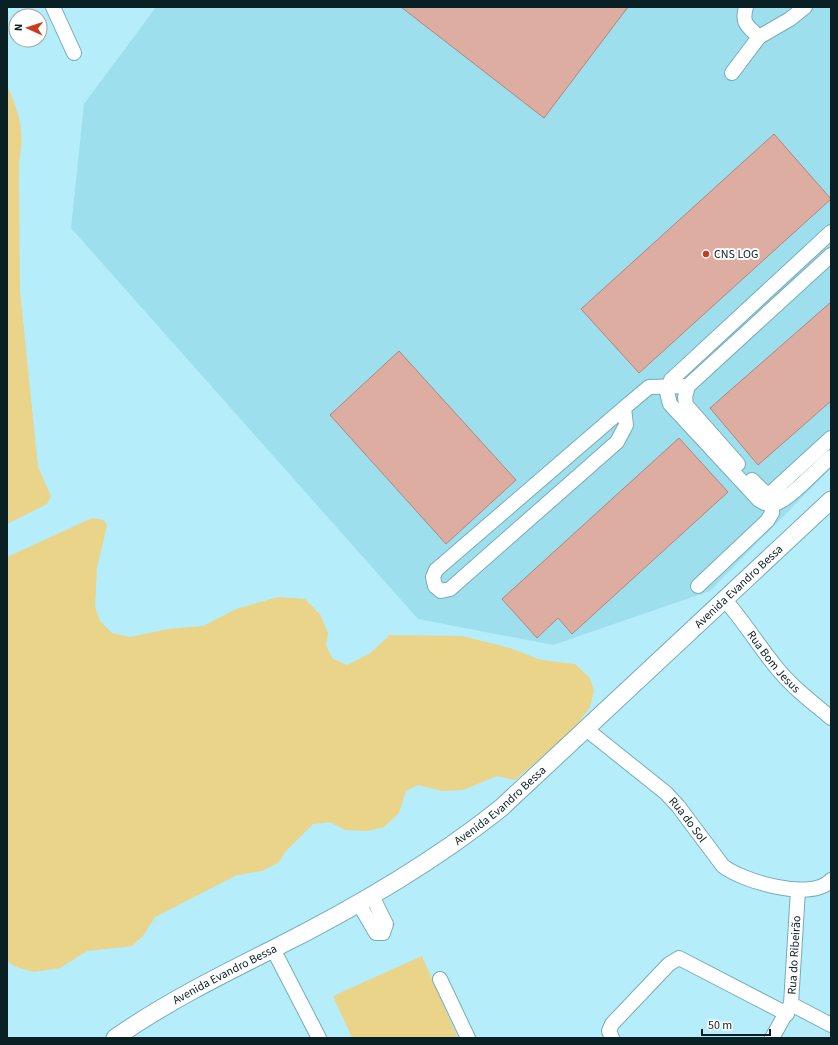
<svg xmlns="http://www.w3.org/2000/svg" width="838" height="1045" viewBox="0 0 838 1045" font-family="'Source Sans 3',sans-serif">
<style>
.built{fill:#9edfee}
.green{fill:#ead489}
.building{fill:#deada2;stroke:#b28479}
.lines{fill:none;stroke-linecap:round;stroke-linejoin:round}
.minor-casing{stroke:#76acb8;stroke-width:16}
.major-casing{stroke:#76acb8;stroke-width:19}
.minor{stroke:#fff;stroke-width:14}
.major{stroke:#fff;stroke-width:17}
.poi-dot{fill:#c83d20;stroke:#fff;stroke-width:1.5}
.labels{text-anchor:middle;dominant-baseline:central;stroke-width:4;stroke-linejoin:round;paint-order:stroke}
.poi-label{font-size:12px;fill:#092025;stroke:#fff;text-anchor:start}
.street-label{font-size:12px;fill:#092025;stroke:#fff}
</style>
<rect width="100%" height="100%" fill="#b5edfa"/>
<path class="built" d="M156,7H831V468L710,591L553,645L418,619L71,228L84,104Z"/>
<path class="green" d="M7,85C20,115 25,131 19,163L20,291L38,467L51,496L47,504L7,524Z
M92,518L104,520L107,526L97,567L95,607L100,621L112,633L130,637L168,629L203,626L236,609L278,597L305,599L320,614L328,633L326,646L333,659L347,665L369,654L390,635L462,636L510,648L541,660L575,664L590,678L594,691L590,707L573,730L515,780L497,776L463,790L442,791L418,785L406,791L399,813L384,827L367,831L345,830L330,822L313,824L287,850L278,863L262,871L237,875L155,917L143,936L132,946L87,951L60,968L34,972L16,967L7,961V557Z
M422,956L458,1038H352L333,996Z"/>
<path class="building" d="M401,7H628L544,118Z
M774,134L831,199L639,373L581,309Z
M831,302V401L758,465L710,408Z
M399,351L516,480L446,544L330,415Z
M679,438L728,492L572,634L558,618L537,638L502,599Z"/>
<g class="lines">
<g class="minor-casing">
<g id="minor">
<path d="M53,7L74,53"/>
<path d="M746,7C741,24 748,26 759,37"/>
<path d="M732,73L759,37L790,19L805,7"/>
<path d="M831,232L671,380L667,392L670,404L759,500C765,504 770,506 777,503C791,498 818,468 831,457"/>
<path d="M624,408L626,425L617,442L450,589L441,591L435,586L433,577L436,570L624,408L649,387L688,386"/>
<path d="M738,464L686,405L685,397L688,386L831,255"/>
<path d="M752,480L765,493L772,492L831,438"/>
<path d="M698,586L767,521L772,513V496"/>
<path id="s1" d="M724,599C743,620 758,645 776,667C792,687 812,702 831,718"/>
<path id="s2" d="M586,729L666,793L678,806L723,866C742,881 812,902 831,880"/>
<path d="M359,904L376,933H383L386,924L372,896"/>
<path d="M273,949L319,1038"/>
<path d="M440,979L468,1038"/>
<path d="M791,1004L831,1025"/>
<path d="M612,1038L609,1031L612,1024L669,964L679,958L787,1014"/>
<path id="s3" d="M772,1038L791,1004L798,890"/>
</g>
</g>
<g class="major-casing">
<g id="major">
<path id="s4" d="M115,1038C165,1003 219,976 273,949C353,909 431,864 501,808L831,500"/>
</g>
</g>
<use href="#minor" class="minor"/>
<use href="#major" class="major"/>
</g>
<circle class="poi-dot" cx="706" cy="254" r="4"/>
<g class="labels">
<g class="poi-label">
<text x="714" y="254">CNS LOG</text>
</g>
<g class="street-label">
<text stroke="none"><textPath href="#s4" startOffset="775">Avenida Evandro Bessa</textPath></text>
<text stroke="none"><textPath href="#s1" startOffset="80">Rua Bom Jesus</textPath></text>
<text stroke="none"><textPath href="#s4" startOffset="451">Avenida Evandro Bessa</textPath></text>
<text stroke="none"><textPath href="#s2" startOffset="137">Rua do Sol</textPath></text>
<text stroke="none"><textPath href="#s3" startOffset="88">Rua do Ribeirão</textPath></text>
<text stroke="none"><textPath href="#s4" startOffset="127">Avenida Evandro Bessa</textPath></text>
</g>
</g>
<rect width="838" height="1045" fill="none" stroke="#092025" stroke-width="16"/>
<g transform="translate(28 28) rotate(273)"><circle r="19" fill="#ffffff" stroke="#9da6a8"/>
<path d="M0-3L7 15L0 10L-7 15Z" fill="#c83d20"/>
<text y="-6" font-size="11" font-weight="bold" text-anchor="middle" fill="#092025">N</text>
</g>
<path d="M702 1029v6h68v-6" fill="none" stroke="#092025" stroke-width="2"/>
<text x="708" y="1029" font-size="12" fill="#092025" stroke="#ffffff" stroke-width="3" paint-order="stroke">50 m</text>
</svg>
